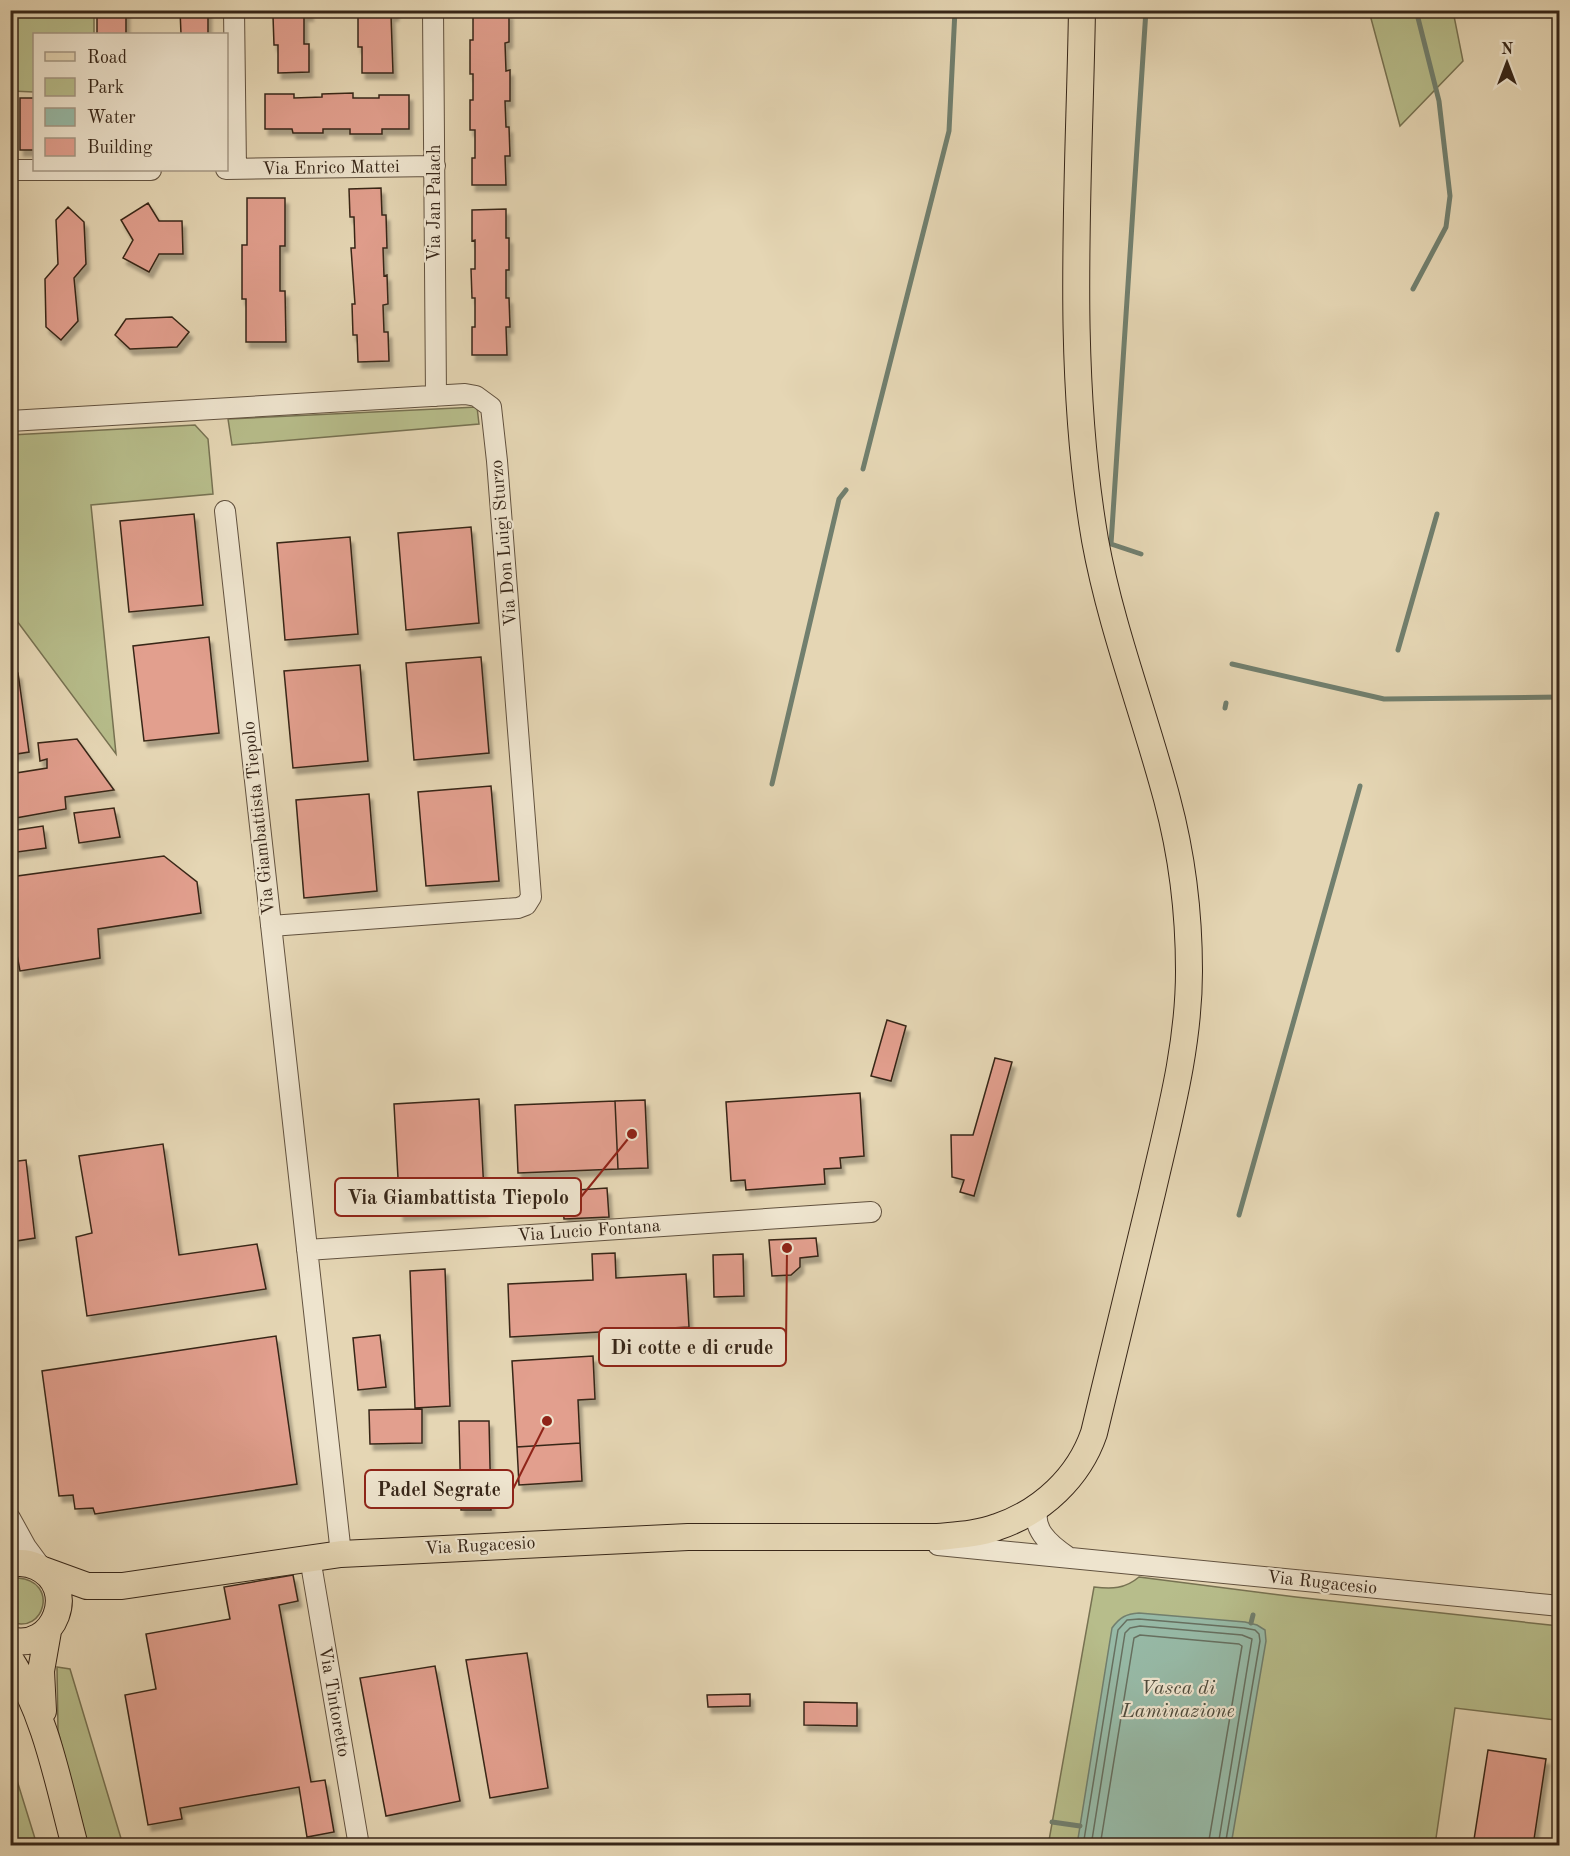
<svg xmlns="http://www.w3.org/2000/svg" width="1570" height="1856" viewBox="0 0 1570 1856" font-family="'Old Standard TT',serif">
<style>
.green{fill:#b7bd8b;stroke:#777252;stroke-width:1.5}
.water{fill:#97baa7;stroke:#717f6e;stroke-width:1.5}
.lines{fill:none;stroke-linecap:round;stroke-linejoin:round}
.shore{stroke:#677060;stroke-width:1.5}
.stream{stroke:#717f6e;stroke-width:5}
.building{fill:#e29f8e;stroke:#372618;stroke-width:1.5;filter:url(#shadow)}
.minor-casing{stroke:#62523f;stroke-width:22}
.major-casing{stroke:#372618;stroke-width:28}
.minor{stroke:#eee4ce;stroke-width:20}
.major{stroke:#e5d6b4;stroke-width:26}
.labels{text-anchor:middle;dominant-baseline:central;stroke-width:4.5;stroke-linejoin:round;paint-order:stroke}
.street-label{font-size:18px;fill:#372618;stroke:#eee4ce}
.water-label{font-size:20px;font-style:italic;fill:#4f4b3c;stroke:#eee4ce}
.leader{fill:none;stroke:#8f2418;stroke-width:2}
.callout-dot{fill:#8f2418;stroke:#eee4ce;stroke-width:2}
.callout{fill:#eee4ce;stroke:#8f2418;stroke-width:2}
.callout-label{font-size:20px;text-anchor:middle;font-weight:bold;fill:#372618}
</style>
<defs>
<filter id="shadow"><feDropShadow dx="3.5" dy="6" stdDeviation="1.5" flood-color="#0004"/></filter>
</defs>
<rect width="100%" height="100%" fill="#e5d6b4"/>
<filter id="stains"><feTurbulence type="fractalNoise" baseFrequency=".00333" numOctaves="4"/><feColorMatrix values="0 0 0 0 .2 0 0 0 0 .09 0 0 0 0 .02 0 0 0 .5 -.17"/></filter>
<radialGradient id="worn" r=".72"><stop offset=".6" stop-color="#630" stop-opacity="0"/><stop offset="1" stop-color="#630" stop-opacity=".3"/></radialGradient>
<path class="green" d="M11,10L94,11V34H34V92L11,91Z
M1369,11H1453L1463,61L1400,126Z
M477,407L479,424L232,445L228,419Z
M195,425L208,439L213,494L91,505L116,754L11,613V435Z
M1139,1577L1296,1597L1559,1626V1689L1555,1720L1455,1708L1435,1845L1048,1846L1094,1587C1112,1589 1125,1589 1139,1577Z
M18,1578C59,1581 45,1635 11,1622V1580Z
M57,1667L70,1669L123,1845H88L58,1731Z
M11,1761L37,1845H11Z"/>
<path class="water" d="M1139,1613L1245,1622L1257,1625L1265,1630L1266,1641L1231,1845H1077L1112,1628C1120,1617 1126,1614 1139,1613Z"/>
<g class="lines">
<path class="shore" d="M1083,1846L1118,1630L1127,1620L1139,1619L1244,1628L1255,1630L1259,1634L1260,1641L1225,1846
M1091,1846L1125,1633L1130,1628L1140,1626L1242,1635L1252,1639L1218,1846
M1100,1846L1134,1638L1140,1635L1239,1644L1242,1646L1208,1846"/>
<path class="stream" d="M1413,289L1446,227L1450,196L1439,101L1416,10
M863,469L949,131L955,10
M1141,554L1111,544L1146,10
M1398,650L1437,514
M1232,664L1384,699L1560,697
M1225,708L1226,703
M772,784L839,499L846,490
M1239,1215L1360,786
M1251,1623L1253,1615
M1052,1822L1080,1826"/>
</g>
<path class="building" d="M180,10H208V34H181Z
M276,10H309L310,15H304V44H309V72L278,73V45H274L273,16H276Z
M395,10V15H391L393,73H362V47H358V11Z
M97,11H126V34H97Z
M509,13V42L505,43L506,71L510,70V101H505L506,127H509L510,156H505L506,185H472V158H475V130H470V100H473V74H470V40H473V14Z
M353,93V98H379V95H409V129H382V134H350V129H323V133H293L292,129H265V94H294V98L322,97V94Z
M20,98H34V150H20Z
M381,188L382,215H386L387,248H383L384,276L387,275L388,304L383,305L384,332H388L389,361L358,362L357,335H353L352,304H355L351,248H355L354,217H350L349,189Z
M247,198H285V246H280V291H285L286,342H246V299H242V245H247Z
M148,203L159,221H182L183,254H159L149,272L123,258L133,240L121,220Z
M68,207L84,222L86,264L74,278L78,321L61,340L46,327L45,279L58,264L56,220Z
M506,209V238H509V270H506V298H509L510,327H506L507,355H472V327H475V298H472L471,269H475V240L472,241V210Z
M172,317L189,332L177,347L130,349L115,335L126,319Z
M194,514L203,605L129,612L120,521Z
M471,527L479,623L406,630L398,533Z
M350,537L358,634L285,640L277,543Z
M209,637L219,733L144,741L133,646Z
M481,657L489,753L414,760L406,663Z
M360,665L368,761L293,768L284,671Z
M18,673L29,752L10,755V674Z
M77,739L114,790L65,797L66,809L10,819V774L47,768V759L40,761L38,743Z
M491,786L499,881L426,886L418,792Z
M369,794L377,891L304,898L296,800Z
M114,808L120,837L79,843L74,813Z
M43,826L46,848L10,853V831Z
M164,856L197,882L201,913L98,929L100,958L20,971L10,917V877Z
M887,1020L906,1026L891,1081L871,1076Z
M995,1058L1012,1062L974,1196L960,1192L964,1180L952,1177L951,1135H973Z
M860,1093L864,1156L840,1158L841,1168L824,1169L825,1184L746,1190L745,1180L731,1181L726,1102Z
M479,1099L485,1210L400,1215L394,1104Z
M645,1100L648,1168L618,1169L615,1101Z
M615,1101L618,1169L518,1173L515,1105Z
M163,1144L179,1255L257,1244L266,1289L87,1316L76,1237L92,1233L79,1156Z
M26,1160L35,1238L10,1242V1162Z
M607,1188L609,1217L564,1219L562,1191Z
M816,1238L818,1256L800,1258V1267L791,1275L772,1276L769,1240Z
M615,1253L616,1278L686,1274L689,1327L510,1337L508,1284L593,1280L592,1254Z
M743,1254L744,1296L714,1297L713,1255Z
M445,1269L450,1406L415,1408L410,1271Z
M380,1335L386,1387L358,1390L353,1338Z
M276,1336L297,1484L95,1514L93,1508L75,1509L73,1495L59,1496L42,1371Z
M593,1356L595,1399L578,1400L580,1443L517,1447L512,1361Z
M422,1409V1443L370,1444L369,1410Z
M459,1421H489L491,1510H461Z
M580,1443L582,1481L519,1485L517,1447Z
M293,1575L298,1601L279,1605L311,1782L325,1780L334,1832L307,1837L299,1787L180,1808L182,1819L148,1825L125,1695L156,1689L146,1634L230,1619L224,1587Z
M527,1653L548,1788L490,1798L466,1660Z
M435,1666L460,1801L386,1816L360,1678Z
M750,1694V1706L708,1707L707,1695Z
M804,1702L857,1703V1726L804,1725Z
M1488,1750L1546,1759L1533,1846H1473Z"/>
<g class="lines">
<g class="minor-casing">
<path id="minor" d="M234,10L236,169
M433,10L436,396
M226,169L435,166
M10,170H151
M10,421L465,394L476,396L491,407L497,461L531,897L526,905L518,908L271,926
M225,511L341,1554
M307,1250L871,1212
M1040,1504C1028,1527 1050,1545 1068,1557
M10,1518L26,1547L43,1570
M938,1545L1560,1606
M310,1558L359,1846"/>
</g>
<g class="major-casing">
<path id="major" d="M10,1564C20,1562 29,1563 37,1567C79,1587 55,1652 10,1640
M43,1570L87,1586H122L341,1554L688,1537H938C958,1535 978,1534 997,1527C1042,1512 1079,1477 1094,1433C1113,1353 1132,1273 1152,1193C1169,1119 1189,1047 1189,971C1189,913 1182,855 1167,799C1144,712 1111,628 1095,540C1065,365 1079,187 1082,10
M10,1659C46,1714 58,1783 75,1846
M43,1711L41,1671L48,1631"/>
</g>
<use href="#minor" class="minor"/>
<use href="#major" class="major"/>
</g>
<g class="labels">
<g class="street-label">
<text transform="translate(331 168) rotate(-1)">Via Enrico Mattei</text>
<text transform="translate(435 203) rotate(-90)">Via Jan Palach</text>
<text transform="translate(504 543) rotate(-95)">Via Don Luigi Sturzo</text>
<text transform="translate(259 818) rotate(-96)">Via Giambattista Tiepolo</text>
<text transform="translate(589 1231) rotate(-4)">Via Lucio Fontana</text>
<text transform="translate(480 1546) rotate(-3)">Via Rugacesio</text>
<text transform="translate(1322 1583) rotate(6)">Via Rugacesio</text>
<text transform="translate(334 1702) rotate(80)">Via Tintoretto</text>
</g>
<g class="water-label">
<text x="1178" y="1689">Vasca di<tspan x="1178" dy="23">Laminazione</tspan></text>
</g>
</g>
<path class="leader" d="M632 1134L581 1197M787 1248L786 1347M547 1421L513 1489"/>
<g class="callout-dot">
<circle cx="632" cy="1134" r="6"/>
<circle cx="787" cy="1248" r="6"/>
<circle cx="547" cy="1421" r="6"/>
</g>
<g class="callout">
<rect x="335" y="1178" width="246" height="38" rx="6"/>
<rect x="599" y="1328" width="187" height="38" rx="6"/>
<rect x="365" y="1470" width="148" height="38" rx="6"/>
</g>
<g class="callout-label">
<text x="458" y="1204">Via Giambattista Tiepolo</text>
<text x="692" y="1354">Di cotte e di crude</text>
<text x="439" y="1496">Padel Segrate</text>
</g>
<rect width="1570" height="1856" fill="none" stroke="#e5d6b4" stroke-width="36"/>
<rect x="12" y="12" width="1546" height="1832" fill="none" stroke="#372618" stroke-width="3"/>
<rect x="18" y="18" width="1534" height="1820" fill="none" stroke="#372618" stroke-width="1.5"/>
<rect x="33" y="33" width="195" height="138" fill="#eee4ce" stroke="#a59885" stroke-width="1.5"/>
<rect x="45" y="52" width="30" height="9" fill="#e5d6b4" stroke="#a59885" stroke-width="1.5"/>
<text x="87" y="63" font-size="18" fill="#372618">Road</text>
<rect x="45" y="78" width="30" height="18" fill="#b7bd8b" stroke="#a59885" stroke-width="1.5"/>
<text x="87" y="93" font-size="18" fill="#372618">Park</text>
<rect x="45" y="108" width="30" height="18" fill="#97baa7" stroke="#a59885" stroke-width="1.5"/>
<text x="87" y="123" font-size="18" fill="#372618">Water</text>
<rect x="45" y="138" width="30" height="18" fill="#e29f8e" stroke="#a59885" stroke-width="1.5"/>
<text x="87" y="153" font-size="18" fill="#372618">Building</text>
<g transform="translate(1507 63)" stroke="#eee4ce" stroke-width="4.5" paint-order="stroke">
<path d="M0-4.5L10 22L0 15L-10 22Z" fill="#372618"/>
<text y="-9" font-size="16" font-weight="bold" text-anchor="middle" fill="#372618">N</text>
</g>
<rect width="100%" height="100%" filter="url(#stains)"/>
<rect width="100%" height="100%" fill="url(#worn)"/>
</svg>
